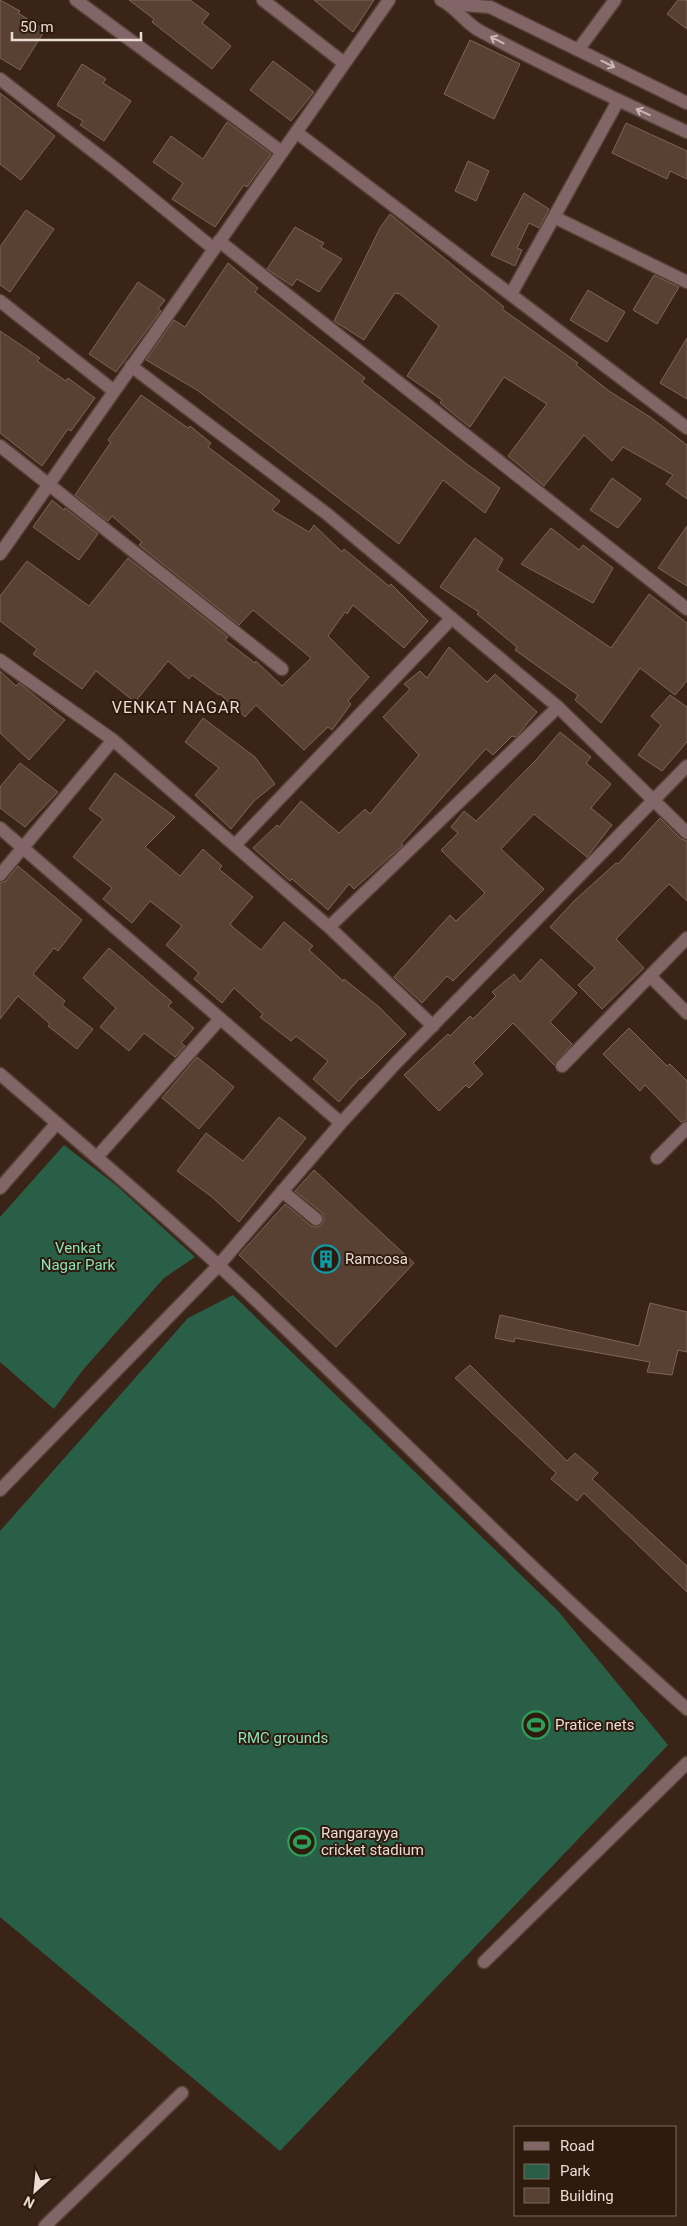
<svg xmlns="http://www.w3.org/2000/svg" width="687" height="2226" viewBox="0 0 687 2226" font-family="Roboto,sans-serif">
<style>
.green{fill:#2a5f47}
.building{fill:#584133;stroke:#7e6556}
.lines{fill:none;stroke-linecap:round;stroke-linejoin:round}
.minor-casing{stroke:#554135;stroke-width:15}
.minor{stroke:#826667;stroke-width:12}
.oneway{stroke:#cbb9b3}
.labels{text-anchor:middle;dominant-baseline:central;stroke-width:4;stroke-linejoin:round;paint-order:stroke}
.park-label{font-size:15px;fill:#87e4b7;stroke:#2f1a0e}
.poi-label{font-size:15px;fill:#eadcd3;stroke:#2f1a0e;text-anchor:start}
.neighbourhood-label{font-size:16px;letter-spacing:1px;fill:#eadcd3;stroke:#2f1a0e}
</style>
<rect width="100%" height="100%" fill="#392417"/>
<path class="green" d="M64,1145L117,1186L195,1257L164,1278L82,1371L54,1409L0,1362V1217Z
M233,1295L558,1611L668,1745L280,2151L0,1917V1531L188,1318Z"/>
<path class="building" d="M0,0L20,11L18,13L45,30L20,70L0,58Z
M129,0H190L209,14L202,23L231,46L212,69L152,22L154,19Z
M314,0H374L353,32Z
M678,0H687V29L667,14Z
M470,40L520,64L494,119L444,94Z
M273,61L314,92L291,121L250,90Z
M82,64L106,79L103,83L131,101L104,141L80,125L83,121L57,105Z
M0,93L55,136L21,180L0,164Z
M227,122L271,154L247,187L244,185L215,227L172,199L183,183L153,162L171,136L203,159Z
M626,123L687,151V179L670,171L667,179L612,153Z
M468,161L489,171L476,201L455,191Z
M524,193L549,209L539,228L529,223L517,248L522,250L515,266L491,255Z
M26,210L54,229L10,292L0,285V247Z
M390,214L504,307L502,309L578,363L576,365L609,391L650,417L687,445V499L666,484L673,475L623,447L612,461L584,435L544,486L508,456L547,404L504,377L470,427L440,403L442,400L407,376L439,326L400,294L395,293L364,340L334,321L380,228Z
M295,227L324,243L321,247L342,259L319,292L297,279L292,286L267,269Z
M228,263L258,288L255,292L365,378L362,382L468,465L500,488L485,513L443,480L399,544L197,390L146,360L174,320L185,327Z
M654,275L679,287L657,324L633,310Z
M138,282L165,300L158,309L161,311L116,372L89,354Z
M588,290L625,312L607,342L570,320Z
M0,331L40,358L37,361L66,381L68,378L95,398L71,431L68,429L42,466L0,433Z
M687,338V399L660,383Z
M141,395L188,428L190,426L211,443L208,447L280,501L272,510L309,532L314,525L342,552L344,549L389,586L391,584L428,621L404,648L353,605L347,614L345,612L328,636L369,677L348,701L351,704L332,730L328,727L304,750L256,705L245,717L220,694L219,695L192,675L189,679L168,661L135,702L96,671L82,689L33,654L37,649L0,621V596L27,561L89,606L128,558L228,637L225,640L255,663L256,661L282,686L311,658L253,610L239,625L139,545L142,542L112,516L108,521L75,495L111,442L108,440Z
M612,478L641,499L618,528L590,510Z
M52,500L64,510L65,508L98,534L79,560L33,527Z
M687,526V586L658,568Z
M551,528L579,550L583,545L613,568L593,603L521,564Z
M475,538L503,559L497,570L611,648L649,594L687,623V681L675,695L640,668L601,723L575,700L578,695L515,650L517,647L477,614L479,612L440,587Z
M449,647L487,682L495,674L537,712L516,737L512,736L493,755L486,749L482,753L401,844L403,845L354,889L349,884L328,910L292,879L290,881L253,848L277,825L279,827L301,801L339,833L365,809L370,814L419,755L383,717L410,689L404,684L420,671L427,678Z
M0,671L16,686L19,683L65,720L29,760L0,733Z
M670,695L687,707V742L662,771L638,755L661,725L651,716Z
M203,718L255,757L275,784L254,801L231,829L195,795L219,768L185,742Z
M560,732L591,757L586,763L611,784L591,808L612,825L587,857L534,814L501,849L544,889L453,981L447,976L422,1003L394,977L450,915L456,921L485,893L441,850L458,833L451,827L464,811L476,821L536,760Z
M20,763L58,792L25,827L0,808V787Z
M115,773L175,817L145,847L180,876L203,849L222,866L219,869L253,897L230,924L235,929L261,950L284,922L313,946L309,950L343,981L344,979L379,1007L406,1034L361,1079L360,1078L339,1102L313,1079L328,1061L296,1036L291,1041L260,1017L263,1014L234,988L222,1003L194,979L199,973L166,945L182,926L150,901L132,923L103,899L112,888L73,857L103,819L89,809Z
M660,818L681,839L687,841V901L669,884L616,939L644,968L602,1009L578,985L595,968L550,927L574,901L616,863L618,864Z
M18,866L82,920L58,951L54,948L33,974L65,1001L62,1005L93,1029L77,1049L48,1026L50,1024L18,996L0,1019V883L6,881Z
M109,948L172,1002L168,1006L194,1028L181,1043L185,1046L175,1057L144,1033L129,1051L100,1027L116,1008L83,978Z
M541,959L577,993L550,1022L572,1044L554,1065L513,1023L473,1063L483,1074L469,1088L466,1085L439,1111L404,1075L448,1034L450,1036L470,1016L473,1019L496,996L492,992L514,974L520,982Z
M629,1028L667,1066L670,1064L687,1081V1120L681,1122L645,1085L640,1091L603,1054Z
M197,1057L234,1087L199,1129L162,1098Z
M279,1117L306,1138L239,1222L212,1197L177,1171L206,1133L243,1161Z
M314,1170L414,1263L336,1347L239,1255L285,1204L311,1226L318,1227L322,1224L324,1220L322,1213L295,1191Z
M650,1303L687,1312V1352L678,1350L672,1375L647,1372L650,1362L515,1338L514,1342L495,1338L500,1315L639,1346Z
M470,1365L567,1461L575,1453L598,1473L592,1479L687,1566V1592L584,1493L577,1501L551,1479L556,1473L455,1378Z"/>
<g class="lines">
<g class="minor-casing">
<path id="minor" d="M76,0L282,152
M263,0L344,63
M441,0C456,7 465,23 480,31C547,67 617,100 687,132
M450,4L490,7L687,103
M578,50L615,0
M0,79L116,169L214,249
M618,101L554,217L687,282
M296,132L687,428
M219,241L687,609
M511,294L554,217
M0,301L114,391
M131,366L327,514L558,707L687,833
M0,446L282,669
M0,554L389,0
M0,660L113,740L0,875
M113,740L329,927L558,707
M0,828L341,1123
M235,845L452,618
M329,927L433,1026
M650,976L687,1013
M562,1066L687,938
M0,1074C88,1150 177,1225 261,1305C403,1440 540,1579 687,1709
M97,1157L220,1019
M657,1158L687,1128
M0,1188L57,1123
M282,1191L316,1219
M0,1490L218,1266L341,1123L396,1063L687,766
M484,1962L687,1763
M45,2226L182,2093"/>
</g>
<use href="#minor" class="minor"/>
</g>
<defs><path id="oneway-shaft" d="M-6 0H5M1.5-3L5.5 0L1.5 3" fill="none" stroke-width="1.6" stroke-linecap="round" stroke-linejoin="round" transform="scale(1.25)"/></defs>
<g class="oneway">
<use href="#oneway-shaft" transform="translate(497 40) rotate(-153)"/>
<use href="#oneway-shaft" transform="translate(608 64) rotate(26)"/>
<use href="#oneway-shaft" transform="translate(643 112) rotate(-156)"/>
</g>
<defs>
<g id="building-ring" transform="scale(1.4375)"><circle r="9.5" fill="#2f1a0e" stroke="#0f9aa8" stroke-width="1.5"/><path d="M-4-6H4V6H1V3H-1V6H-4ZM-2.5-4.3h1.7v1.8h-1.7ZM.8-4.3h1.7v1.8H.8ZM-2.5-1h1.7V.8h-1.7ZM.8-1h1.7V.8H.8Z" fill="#0f9aa8"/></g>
<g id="stadium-ring" transform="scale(1.4375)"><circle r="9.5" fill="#2f1a0e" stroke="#2e9e5b" stroke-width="1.5"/><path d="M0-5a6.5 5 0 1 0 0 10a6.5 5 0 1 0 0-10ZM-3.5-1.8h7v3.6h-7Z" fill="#2e9e5b"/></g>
</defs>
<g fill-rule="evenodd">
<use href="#building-ring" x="326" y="1259"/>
<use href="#stadium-ring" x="536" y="1725"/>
<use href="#stadium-ring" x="302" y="1842"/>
</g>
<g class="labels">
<g class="park-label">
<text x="78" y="1248">Venkat<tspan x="78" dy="17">Nagar Park</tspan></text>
<text x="283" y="1738">RMC grounds</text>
</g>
<g class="poi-label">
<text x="345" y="1259">Ramcosa</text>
<text x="555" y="1725">Pratice nets</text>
<text x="321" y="1833">Rangarayya<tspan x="321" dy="17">cricket stadium</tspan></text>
</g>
<g class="neighbourhood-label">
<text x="176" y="707">VENKAT NAGAR</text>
</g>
</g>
<rect x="514" y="2126" width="162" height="90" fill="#2f1a0e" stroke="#7a685d"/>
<rect x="524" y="2142" width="25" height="8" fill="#826667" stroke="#7a685d"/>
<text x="560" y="2151" font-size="15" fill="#eadcd3">Road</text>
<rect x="524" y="2164" width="25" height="15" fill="#2a5f47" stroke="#7a685d"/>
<text x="560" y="2176" font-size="15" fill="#eadcd3">Park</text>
<rect x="524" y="2188" width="25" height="15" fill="#584133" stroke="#7a685d"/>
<text x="560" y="2201" font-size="15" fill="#eadcd3">Building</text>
<g transform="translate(35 2191) rotate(207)" stroke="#2f1a0e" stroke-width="4" paint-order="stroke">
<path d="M0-4L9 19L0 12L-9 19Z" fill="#eadcd3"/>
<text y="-8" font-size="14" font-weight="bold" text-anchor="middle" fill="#eadcd3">N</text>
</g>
<path d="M12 32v8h129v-8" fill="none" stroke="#eadcd3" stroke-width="2.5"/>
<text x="20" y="32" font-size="15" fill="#eadcd3" stroke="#2f1a0e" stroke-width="4" paint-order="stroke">50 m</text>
</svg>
